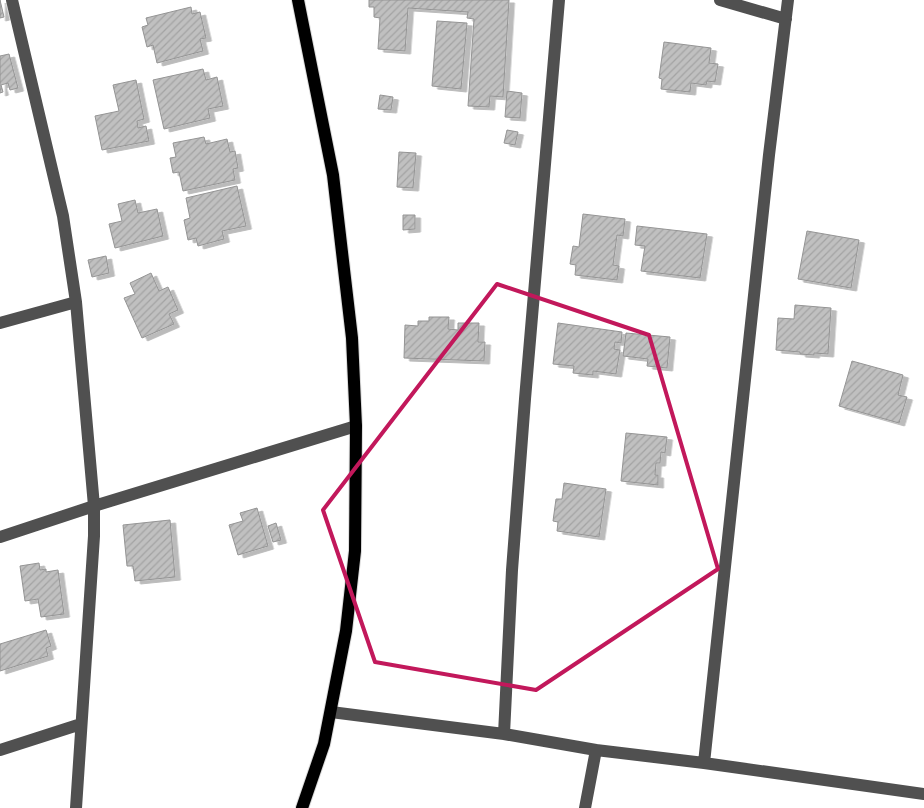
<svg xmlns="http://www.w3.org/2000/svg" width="924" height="808" viewBox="0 0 924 808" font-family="Inter,sans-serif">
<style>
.building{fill:url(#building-hatch);stroke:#949494;filter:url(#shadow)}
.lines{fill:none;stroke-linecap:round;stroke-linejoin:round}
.major-casing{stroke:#dbdbdb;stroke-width:14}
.minor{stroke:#505050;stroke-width:12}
.major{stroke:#000;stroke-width:12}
.marked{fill:none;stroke:#c2185b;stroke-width:4;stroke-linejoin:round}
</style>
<defs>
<pattern id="building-hatch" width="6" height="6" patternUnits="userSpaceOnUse" patternTransform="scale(1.25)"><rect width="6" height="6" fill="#c0c0c0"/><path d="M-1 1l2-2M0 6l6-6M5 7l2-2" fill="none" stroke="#a3a3a3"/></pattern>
<filter id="shadow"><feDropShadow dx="5.5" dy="3" stdDeviation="0" flood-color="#0004"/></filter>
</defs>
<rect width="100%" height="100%" fill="#fff"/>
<path class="building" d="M0,0L4,17L0,18Z
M369,0H509L503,97L490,96L489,107L468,106L474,19L467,18L468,12L408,8L405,51L378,49L380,18L374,17V7H369Z
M191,7L192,14L200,12L206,38L200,39L203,51L157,63L153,45L147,47L142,27L148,25L146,18Z
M437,21L467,23L461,89L432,86Z
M664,42L711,48L709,63L718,64L715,82L707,81L706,85L691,83L690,92L661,89L662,79L659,78Z
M9,54L18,88L10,90L8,83L1,85L3,92L0,93V56Z
M203,69L206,80L217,77L223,106L208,109L210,118L164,129L153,80Z
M136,80L144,119L137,121L138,128L146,126L149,141L102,150L95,116L119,111L113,85Z
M507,91L522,93L520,118L505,117Z
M380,95L393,97L391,110L378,109Z
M507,130L518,132L515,145L504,143Z
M204,137L206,144L227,139L230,152L235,151L238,168L233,169L235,180L183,191L179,172L173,173L170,158L176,157L173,143Z
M399,152L416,153L413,188L397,187Z
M237,186L246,226L222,231L224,239L198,246L196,238L188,240L184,220L190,218L186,198Z
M135,200L138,213L157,209L163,236L115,248L109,224L122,221L118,204Z
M583,214L625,219L623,236L617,235L613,265L619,266L617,280L575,275L576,265L570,264L573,246L579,247Z
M403,215H415V229L403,230Z
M637,226L707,234L700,278L641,271L645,246L635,245Z
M807,231L859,240L851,288L798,279Z
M106,256L109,273L92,277L88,260Z
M151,273L159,291L168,287L178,310L169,314L174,324L142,338L124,298L135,294L130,283Z
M795,305L831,308L828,354L814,353V355L800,354V352L776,350L778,318L794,319Z
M429,317H449L448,329L458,330V323H479L478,342H485L484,361L404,358L405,325L418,326V321H429Z
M558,323L622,332L621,343L615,342L614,349L620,350L616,374L593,371V375L573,373L574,366L553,364Z
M626,333L670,337L667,368L647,366L648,359L623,356Z
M852,361L903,375L898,395L907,397L899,423L839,406Z
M626,433L667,437L665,453L661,452L660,463H656L655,475H658V485L621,481Z
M564,483L606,489L599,537L557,531L558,522L553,521L556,499H562Z
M257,508L268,546L238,555L229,525L243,521L240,513Z
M170,520L175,577L135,581L133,566H127L123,525Z
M276,523L281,540L273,542L268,526Z
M39,563L40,570L46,569V572L58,570L64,614L41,617L38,599L25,601L20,566Z
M46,630L51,646L46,648L48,656L0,671V644Z"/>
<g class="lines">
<g class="major-casing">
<path id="major" d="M298,0L333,175L352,338L356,426L355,551L346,631L324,744L302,808"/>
</g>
<path class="minor" d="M12,0L63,216L76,302L94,506V536L76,808
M720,0L786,19
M0,323L76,302
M0,537L94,506L356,426
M331,712L504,734L596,750L704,763L924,794
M504,734L512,570L525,399L559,0
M0,750L81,724
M704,763L769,155L788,0
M585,808L596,750"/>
<use href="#major" class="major"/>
</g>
<path class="marked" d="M497,284L649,335L718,569L536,690L375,662L323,510Z"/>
</svg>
